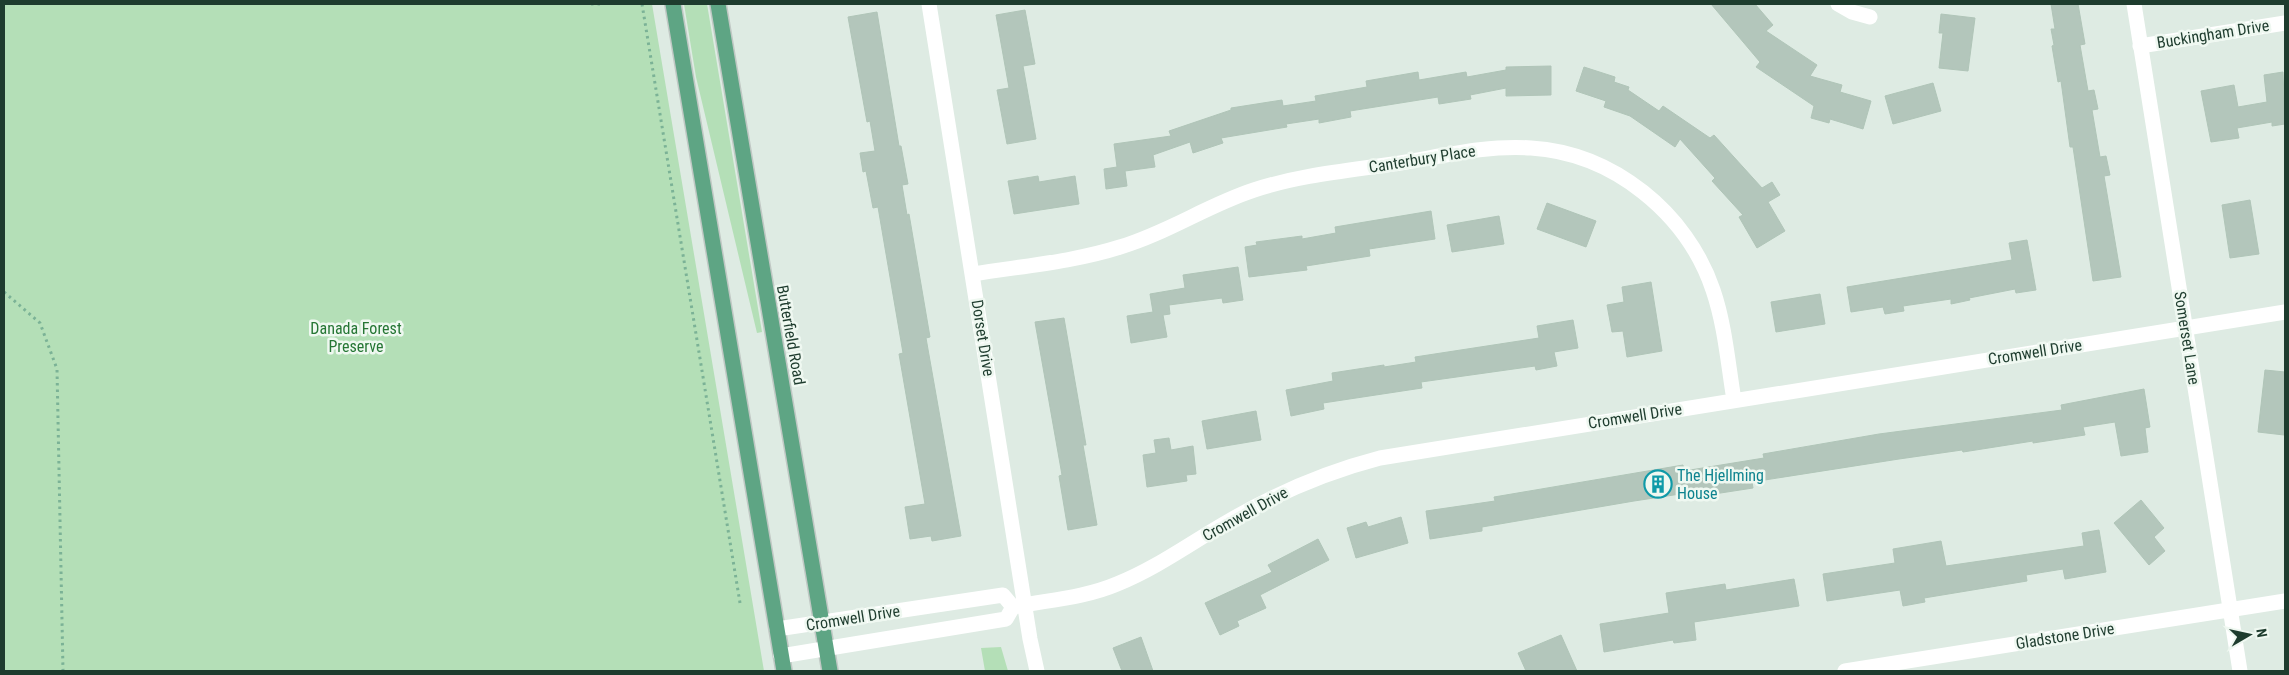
<svg xmlns="http://www.w3.org/2000/svg" width="2289" height="675" viewBox="0 0 2289 675" font-family="'Roboto Condensed',sans-serif">
<style>
.green{fill:#b4dfb7}
.building{fill:#b3c6bb;stroke:#b0c5b8}
.lines{fill:none;stroke-linecap:round;stroke-linejoin:round}
.primary-casing{stroke:#c0c8c4;stroke-width:18}
.path{stroke:#7bb296;stroke-width:3;stroke-dasharray:2.5 4;stroke-linecap:butt}
.minor{stroke:#fff;stroke-width:15}
.primary{stroke:#5ea584;stroke-width:15}
.labels{text-anchor:middle;dominant-baseline:central;stroke-width:5;stroke-linejoin:round;paint-order:stroke}
.street-label{font-size:16px;fill:#1e3c2e;stroke:#eff8f1}
.park-label{font-size:16px;fill:#257634;stroke:#eff8f1}
.culture-label{font-size:16px;fill:#0d838f;stroke:#eff8f1;text-anchor:start}
</style>
<rect width="100%" height="100%" fill="#deebe3"/>
<path class="green" d="M4,4H652L764,671H4Z
M684,4H707L762,332L757,333L696,77Z
M1001,647L1008,671H985L981,648Z"/>
<path class="building" d="M1711,4H1755L1773,25L1766,31L1817,65L1810,76L1842,85L1840,92L1871,101L1863,129L1830,119L1829,123L1811,118L1814,106L1756,67L1760,62Z
M2051,4H2078L2085,44L2080,45L2088,91L2094,90L2098,109L2092,110L2100,157L2106,156L2110,175L2104,176L2121,277L2093,281L2073,147H2070L2061,81L2058,82L2052,46L2054,45L2051,29H2055Z
M1025,10L1035,64L1023,66L1036,139L1007,144L997,90L1009,88L996,15Z
M877,12L899,146H901L908,184L902,185L907,215L909,214L930,337L926,338L961,536L932,541L931,536L910,539L905,507L925,504L899,354L903,353L878,207L873,208L866,171L863,172L860,153L875,151L870,121L867,122L848,17Z
M1941,14L1975,18L1968,71L1939,68L1943,33H1939Z
M1551,66V95L1506,96V88L1470,95L1471,99L1439,104L1438,97L1350,111L1351,117L1319,123V119L1286,124L1287,127L1221,138L1223,143L1193,153L1190,142L1153,155L1155,167L1125,171L1127,186L1106,189L1104,169L1117,167L1114,144L1171,136L1169,131L1231,110V108L1282,100L1283,106L1316,101L1315,96L1367,87L1366,81L1418,72L1419,80L1466,72L1467,77L1506,70V67Z
M1584,67L1615,77L1614,82L1629,87L1628,90L1659,111L1663,106L1710,138L1714,135L1762,188L1772,182L1780,195L1768,202L1785,231L1757,248L1739,217L1743,215L1712,181L1715,178L1680,139L1675,147L1630,116L1604,107L1606,101L1576,91Z
M2283,72L2285,124L2272,126V122L2237,128L2239,138L2211,142L2201,91L2234,85L2238,107L2267,102L2264,75Z
M1933,83L1941,111L1893,124L1885,96Z
M1038,176L1039,182L1075,176L1079,204L1014,214L1008,181Z
M2250,200L2259,254L2230,258L2222,205Z
M1547,203L1596,221L1586,247L1537,229Z
M1431,211L1435,239L1369,249L1370,256L1306,266L1307,270L1249,277L1245,247L1257,245L1256,242L1302,236V239L1336,233L1335,227Z
M1499,216L1504,244L1452,252L1447,225Z
M2027,240L2036,290L2016,293L2015,289L1969,298L1970,300L1951,304V299L1903,306L1904,311L1885,314L1883,307L1851,312L1847,287L2012,260L2009,243Z
M1238,267L1243,300L1223,303L1222,298L1169,305L1170,314L1163,315L1167,337L1131,343L1127,316L1153,312L1150,294L1185,288L1183,275Z
M1651,282L1662,351L1627,357L1623,331L1612,332L1607,305L1624,302L1622,287Z
M1820,294L1825,324L1776,332L1771,302Z
M1064,318L1086,445H1083L1097,525L1068,530L1059,476L1062,475L1035,322Z
M1573,320L1578,348L1554,352L1557,366L1536,370L1535,366L1421,382L1422,388L1323,403L1324,409L1291,416L1286,390L1333,381L1332,373L1384,365V367L1416,362L1415,357L1539,338L1537,326Z
M2265,370L2285,372L2284,435L2258,432Z
M2144,389L2150,427L2145,428L2148,452L2121,456L2115,422L2083,427L2085,435L2033,443V441L1963,452L1962,450L1899,459L1752,482L1753,488L1701,496L1700,491L1634,501L1482,527V531L1430,539L1426,511L1495,501L1494,497L1683,465L1684,471L1764,458L1763,454L1879,434L2062,410L2061,405Z
M1256,411L1261,440L1207,449L1202,421Z
M1169,438L1171,450L1193,446L1196,474L1186,475L1187,481L1147,487L1143,455L1156,453L1154,440Z
M2141,500L2164,528L2154,537L2165,551L2149,565L2114,523Z
M1401,517L1408,543L1356,558L1347,528L1366,522L1368,527Z
M2099,530L2106,572L2065,579L2063,569L2026,575L2027,581L1924,598L1925,602L1903,606L1900,590L1827,601L1823,574L1895,563L1893,549L1941,541L1946,566L2084,546L2082,533Z
M1318,539L1329,560L1260,595L1266,608L1237,621L1239,626L1220,635L1205,603L1272,572L1268,565Z
M1794,579L1799,606L1694,622L1696,640L1674,643L1673,640L1604,652L1600,624L1669,613L1666,593L1725,584L1726,590Z
M1561,635L1577,671H1526L1518,653Z
M1141,637L1153,671H1122L1113,648Z"/>
<g class="lines">
<g class="primary-casing">
<path id="primary" d="M673,4L784,671
M718,4L830,671"/>
</g>
<path class="path" d="M591,4H601
M642,4L740,603
M4,292L40,323L57,369L63,671"/>
<path class="minor" d="M929,4L1030,639L1037,671
M1838,4L1852,12L1870,17
M2134,4L2240,671
M2140,46L2285,23
M973,274C1022,266 1073,262 1120,247C1167,233 1208,205 1254,190C1302,174 1356,170 1406,162C1447,155 1489,145 1531,148C1613,153 1687,213 1713,290C1725,325 1728,364 1734,400
M777,629L1003,595L1013,607
M781,656L1006,619L1013,607C1048,600 1084,598 1117,584C1157,568 1192,542 1229,521C1277,493 1326,472 1380,458L2285,312
M1845,671L2285,601"/>
<use href="#primary" class="primary"/>
</g>
<defs>
<g id="building-ring" transform="scale(1.4375)"><circle r="9.5" fill="#eff8f1" stroke="#0f9aa8" stroke-width="1.5"/><path d="M-4-6H4V6H1V3H-1V6H-4ZM-2.5-4.3h1.7v1.8h-1.7ZM.8-4.3h1.7v1.8H.8ZM-2.5-1h1.7V.8h-1.7ZM.8-1h1.7V.8H.8Z" fill="#0f9aa8"/></g>
</defs>
<g fill-rule="evenodd">
<use href="#building-ring" x="1658" y="484"/>
</g>
<g class="labels">
<g class="street-label">
<text transform="translate(2213 34) rotate(-9)">Buckingham Drive</text>
<text transform="translate(1422 159) rotate(-9)">Canterbury Place</text>
<text transform="translate(791 335) rotate(80)">Butterfield Road</text>
<text transform="translate(983 338) rotate(81)">Dorset Drive</text>
<text transform="translate(2187 338) rotate(81)">Somerset Lane</text>
<text transform="translate(2035 352) rotate(-9)">Cromwell Drive</text>
<text transform="translate(1635 416) rotate(-9)">Cromwell Drive</text>
<text transform="translate(1245 514) rotate(-29)">Cromwell Drive</text>
<text transform="translate(853 618) rotate(-9)">Cromwell Drive</text>
<text transform="translate(2065 636) rotate(-9)">Gladstone Drive</text>
</g>
<g class="park-label">
<text x="356" y="328">Danada Forest<tspan x="356" dy="18">Preserve</tspan></text>
</g>
<g class="culture-label">
<text x="1677" y="475">The Hjellming<tspan x="1677" dy="18">House</tspan></text>
</g>
</g>
<rect width="2289" height="675" fill="none" stroke="#1e3c2e" stroke-width="10"/>
<g transform="translate(2249 635) rotate(81)" stroke="#eff8f1" stroke-width="4" paint-order="stroke">
<path d="M0-4L9 19L0 12L-9 19Z" fill="#1e3c2e"/>
<text y="-8" font-size="14" font-weight="bold" text-anchor="middle" fill="#1e3c2e">N</text>
</g>
</svg>
